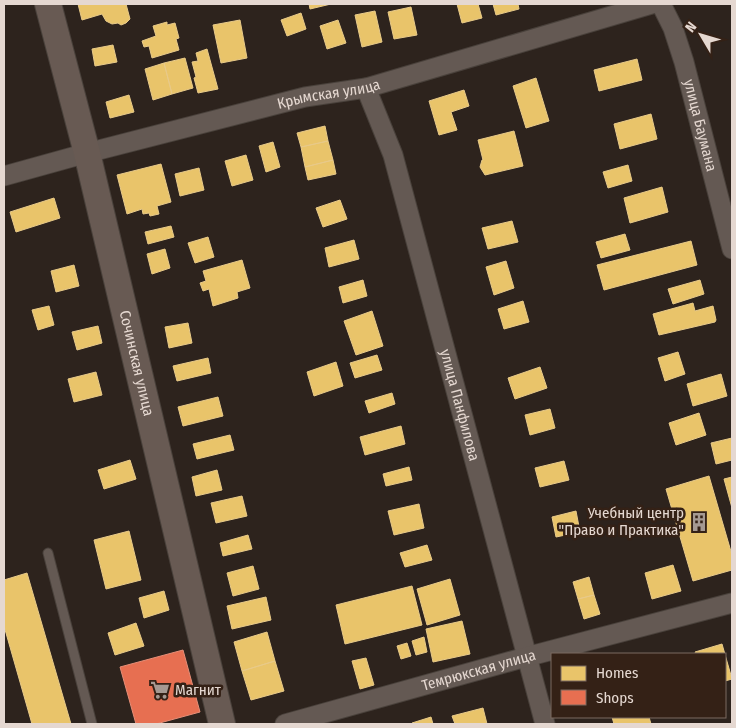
<svg xmlns="http://www.w3.org/2000/svg" width="736" height="728" viewBox="0 0 736 728" font-family="'Fira Sans Condensed',sans-serif">
<style>
.homes{fill:#e9c46a;stroke:#e8ca89}
.shops{fill:#e76f51;stroke:#e68e77}
.lines{fill:none;stroke-linecap:round;stroke-linejoin:round}
.lane-casing{stroke:#49413b;stroke-width:11}
.street-casing{stroke:#49413b;stroke-width:21}
.secondary-casing{stroke:#49413b;stroke-width:28}
.lane{stroke:#645953;stroke-width:9}
.street{stroke:#645953;stroke-width:19}
.secondary{stroke:#685a53;stroke-width:26}
.labels{text-anchor:middle;dominant-baseline:central;stroke-width:5;stroke-linejoin:round;paint-order:stroke}
.street-label{font-size:15px;fill:#e5d8d1;stroke:#342116}
.poi-label{font-size:15px;fill:#e5d8d1;stroke:#342116;text-anchor:end}
</style>
<rect width="100%" height="100%" fill="#2d231d"/>
<path class="homes" d="M78,4H126L130,19L126,23L121,25L118,23L112,24L106,21L102,14L82,20Z
M309,4H331L310,9Z
M457,4H478L482,18L462,23Z
M493,4H518L519,9L496,15Z
M411,7L417,35L394,39L388,12Z
M375,11L382,42L362,47L355,15Z
M301,13L306,29L287,36L281,20Z
M240,20L247,58L221,63L213,25Z
M338,20L346,43L327,49L320,26Z
M167,22V25L175,23L179,38L176,39L179,50L152,58L149,46L144,47L142,41L156,36L153,26Z
M113,45L117,62L95,66L92,49Z
M207,49L218,89L198,93L194,78L196,77L192,62L198,61L196,53Z
M185,58L193,88L172,94L164,63Z
M637,59L642,80L599,91L594,70Z
M164,63L172,94L153,100L145,69Z
M536,78L549,121L526,128L513,86Z
M464,90L469,106L451,112L457,130L439,135L429,101Z
M129,95L134,112L110,118L106,102Z
M651,114L657,139L620,149L614,124Z
M325,126L328,141L301,147L297,133Z
M514,131L523,166L485,175L480,167L482,160H483L478,140Z
M328,141L333,160L305,167L301,147Z
M273,142L280,167L266,172L259,146Z
M246,155L253,180L232,186L225,161Z
M333,160L336,174L308,180L305,167Z
M161,164L171,202L157,206L159,214L150,216L149,213L143,214L142,209L127,214L117,175Z
M628,165L632,181L608,188L603,172Z
M199,168L204,190L180,196L175,174Z
M662,187L668,212L630,223L624,198Z
M54,198L60,218L16,232L10,212Z
M340,200L347,219L323,227L316,208Z
M512,221L518,242L488,249L482,228Z
M171,226L174,237L148,244L145,232Z
M625,234L630,250L601,258L596,242Z
M208,237L214,257L195,263L188,243Z
M354,240L359,259L329,267L325,248Z
M691,241L697,265L604,290L597,265Z
M165,249L170,268L152,274L147,254Z
M242,260L250,288L237,292L238,298L213,306L209,289L203,291L200,283L206,281L203,271Z
M506,261L514,288L494,295L486,267Z
M74,265L79,286L56,292L51,271Z
M363,280L367,296L343,303L339,287Z
M700,280L704,294L673,304L668,289Z
M523,301L529,322L504,329L498,309Z
M693,303L695,311L713,306L716,320L715,322L659,335L653,314Z
M49,306L54,325L38,330L32,310Z
M372,311L383,346L356,355L344,321Z
M188,323L192,343L169,348L165,327Z
M98,326L102,343L77,350L72,332Z
M678,352L685,374L665,381L658,358Z
M377,355L382,370L355,378L350,363Z
M208,358L211,373L177,381L173,366Z
M336,362L343,386L314,396L307,372Z
M540,367L547,388L515,399L508,378Z
M96,372L102,395L74,402L68,379Z
M721,374L727,396L693,406L687,384Z
M392,393L395,404L369,413L365,401Z
M218,397L223,416L183,426L178,407Z
M550,409L555,428L530,435L525,415Z
M699,413L706,435L676,445L669,423Z
M401,426L405,444L365,455L360,437Z
M230,435L234,450L197,459L193,444Z
M732,438V460L716,464L711,443Z
M130,460L136,479L104,489L98,470Z
M564,461L569,480L540,487L535,468Z
M409,467L412,480L386,486L383,474Z
M217,470L222,490L196,496L192,477Z
M709,476L732,555V570L693,581L666,489Z
M732,477V508L724,479Z
M242,496L247,516L216,523L211,503Z
M419,504L424,528L394,535L388,511Z
M576,511L580,532L556,537L552,517Z
M129,531L141,580L106,589L94,540Z
M248,535L252,549L223,556L220,543Z
M427,545L432,560L405,567L400,553Z
M673,565L681,591L652,599L645,573Z
M253,566L259,589L233,596L227,573Z
M27,573L71,724H32L4,626V580Z
M589,577L594,595L578,599L573,582Z
M450,579L460,615L427,625L417,589Z
M412,586L422,625L345,644L336,605Z
M164,591L169,610L144,618L139,598Z
M594,595L600,614L584,619L578,599Z
M266,597L271,620L232,629L227,606Z
M462,621L470,654L433,662L426,629Z
M136,623L144,646L115,655L108,633Z
M267,632L275,661L242,671L234,642Z
M424,637L427,652L416,655L412,641Z
M407,643L411,656L401,659L397,646Z
M722,644L732,679L725,681V654H696L695,652Z
M366,658L374,685L360,689L352,661Z
M275,661L284,691L251,700L242,671Z
M483,708L487,724H455L452,716Z
M431,717L433,724H412V723Z
M612,717H649L651,724H614Z"/>
<path class="shops" d="M183,650L200,712L156,724H136L120,667Z"/>
<g class="lines">
<g class="lane-casing">
<path id="lane" d="M48,553L92,724"/>
</g>
<g class="street-casing">
<g id="street">
<path id="s1" d="M661,4L673,28L684,62L732,249"/>
<path id="s2" d="M366,88L393,155L545,724"/>
<path id="s3" d="M4,176L87,153L305,97L366,88L652,4"/>
<path id="s4" d="M285,724L526,657L732,603"/>
</g>
</g>
<g class="secondary-casing">
<g id="secondary">
<path id="s5" d="M48,4L87,153L222,724"/>
</g>
</g>
<use href="#lane" class="lane"/>
<use href="#street" class="street"/>
<use href="#secondary" class="secondary"/>
</g>
<defs>
<g id="building-bare" transform="scale(1.5)"><path d="M-4-6H4V6H1V3H-1V6H-4ZM-2.5-4.3h1.7v1.8h-1.7ZM.8-4.3h1.7v1.8H.8ZM-2.5-1h1.7V.8h-1.7ZM.8-1h1.7V.8H.8Z" fill="#a59992" stroke="#342116" stroke-width="2.5" paint-order="stroke"/></g>
<g id="supermarket-bare" transform="scale(1.5)"><path d="M-6-5.5h2.5l.6 2H6L4.5 2H-2.5L-4.4-4H-6ZM-1.5 3.2a1.3 1.3 0 1 0 .1 0ZM3 3.2a1.3 1.3 0 1 0 .1 0Z" fill="#a59992" stroke="#342116" stroke-width="2.5" paint-order="stroke"/></g>
</defs>
<g fill-rule="evenodd">
<use href="#building-bare" x="699" y="522"/>
<use href="#supermarket-bare" x="160" y="690"/>
</g>
<g class="labels">
<g class="street-label">
<text stroke="none"><textPath href="#s3" startOffset="335">Крымская улица</textPath></text>
<text stroke="none"><textPath href="#s1" startOffset="128">улица Баумана</textPath></text>
<text stroke="none"><textPath href="#s5" startOffset="370">Сочинская улица</textPath></text>
<text stroke="none"><textPath href="#s2" startOffset="331">улица Панфилова</textPath></text>
<text stroke="none"><textPath href="#s4" startOffset="201">Темрюкская улица</textPath></text>
</g>
<g class="poi-label">
<text x="684" y="513">Учебный центр<tspan x="684" dy="17">"Право и Практика"</tspan></text>
<text x="175" y="690" text-anchor="start">Магнит</text>
</g>
</g>
<rect width="736" height="728" fill="none" stroke="#e5d8d1" stroke-width="10"/>
<rect x="551" y="653" width="175" height="65" fill="#342116" stroke="#7b6a61"/>
<rect x="561" y="666" width="25" height="15" fill="#e9c46a" stroke="#7b6a61"/>
<text x="596" y="678" font-size="15" fill="#e5d8d1">Homes</text>
<rect x="561" y="690" width="25" height="15" fill="#e76f51" stroke="#7b6a61"/>
<text x="596" y="703" font-size="15" fill="#e5d8d1">Shops</text>
<g transform="translate(701 35) rotate(308)" stroke="#342116" stroke-width="4" paint-order="stroke">
<path d="M0-4L9 19L0 12L-9 19Z" fill="#e5d8d1"/>
<text y="-8" font-size="14" font-weight="bold" text-anchor="middle" fill="#e5d8d1">N</text>
</g>
</svg>
